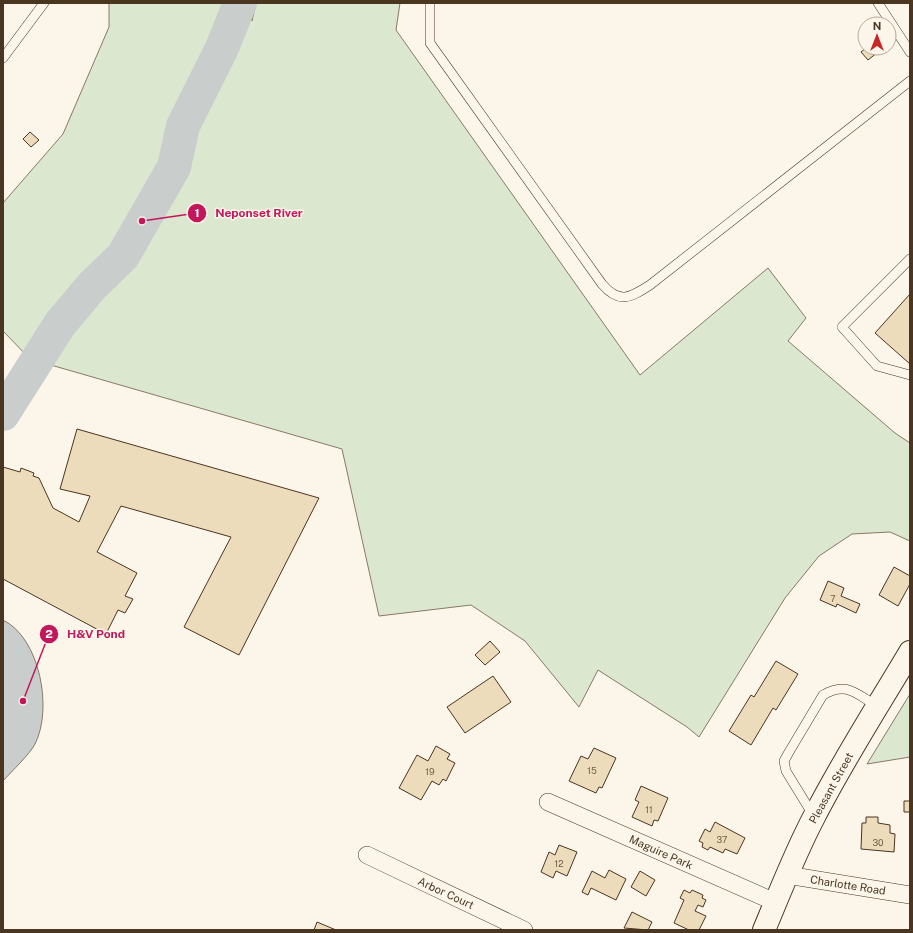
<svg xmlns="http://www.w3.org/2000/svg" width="913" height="933" viewBox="0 0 913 933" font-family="'Public Sans',sans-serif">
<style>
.green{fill:#dce7d0;stroke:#887966}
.water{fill:#c9cecd;stroke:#887966}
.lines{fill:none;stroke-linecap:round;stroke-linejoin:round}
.river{stroke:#c9cecd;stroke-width:34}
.building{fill:#ecdcbc;stroke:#4a3520}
.lane-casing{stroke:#4a3520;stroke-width:10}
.street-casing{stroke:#4a3520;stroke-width:18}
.secondary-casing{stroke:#4a3520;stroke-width:24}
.lane{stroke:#fbf6e9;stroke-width:9}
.street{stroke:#fbf6e9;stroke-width:17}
.secondary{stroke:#fbf6e9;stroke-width:22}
.labels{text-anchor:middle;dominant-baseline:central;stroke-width:3;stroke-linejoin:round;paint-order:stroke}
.number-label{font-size:9px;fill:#725f47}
.street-label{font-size:11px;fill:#4a3520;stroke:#fbf6e9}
.leader{fill:none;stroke:#c2185b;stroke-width:1.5}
.callout-dot{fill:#c2185b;stroke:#fbf6e9;stroke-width:1.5}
.mark-label{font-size:12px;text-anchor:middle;font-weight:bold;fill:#fff}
.callout-label{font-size:12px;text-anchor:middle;font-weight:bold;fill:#c2185b;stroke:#fbf6e9;stroke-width:3;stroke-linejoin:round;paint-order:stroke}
</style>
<rect width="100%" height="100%" fill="#fbf6e9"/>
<path class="green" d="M109,3H249L252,21L256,3H400L396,30L640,375L768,268L806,318L788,341L895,433L910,443V541L890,532L852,534L819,556L785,598L699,737L687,727L598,670L579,707L525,641L471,605L379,616L342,449L30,359L3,331V203L63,134L109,27Z
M910,694V757L867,764Z"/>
<path class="water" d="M3,620C40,638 53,709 35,744C30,754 11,772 3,781Z"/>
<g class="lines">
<path class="river" d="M3,414L60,324L92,286L123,256L174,167L183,126L222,48L240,3"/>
</g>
<path class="building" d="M866,48H875L878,52L868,60L861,52Z
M30,132L39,140L31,147L23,139Z
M910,294V364L875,333Z
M77,429L319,498L239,655L184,627L231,537L121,506L97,552L137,573L125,596L133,599L125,613L118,610L106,634L3,579V467L20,472L21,468L34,473L33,476L39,478L53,508L79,522L90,496L60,489Z
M894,567L910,576V584L898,606L879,595Z
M828,581L844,588L841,596L860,604L856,613L837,604L836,607L820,600Z
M490,641L500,652L485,665L475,655Z
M776,661L798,674L776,710L773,708L751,745L729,731L751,695L754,697Z
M493,676L511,702L465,733L447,707Z
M436,746L450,754L447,759L455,763L446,781L443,779L439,785L432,781L421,800L399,788L417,755L428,761Z
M594,748L616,758L602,788L599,787L596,793L569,781L581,756L588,759Z
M641,786L668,798L658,821L654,820L652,826L632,817L639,802L635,800Z
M904,801H910V812H904Z
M866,817H878V823L890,825V833L895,834L894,852L861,849L862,823H866Z
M715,822L745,838L737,854L725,849L723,853L710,847L708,850L702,847L703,843L699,841L705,829L710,832Z
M559,845L577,852L567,876L556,871L553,878L541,872L549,852L555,855Z
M609,870L626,879L616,900L591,888L588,895L582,892L592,871L605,878Z
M640,871L655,880L646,896L631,887Z
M684,890L690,893L692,890L703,895L702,898L706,900L703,907L698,905L695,911L706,916L699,930H689L674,923L684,900L680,898Z
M632,912L652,922L648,930L624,928Z
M317,922L336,930H314Z"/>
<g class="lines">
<g class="lane-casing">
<path id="lane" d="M430,3V43L602,284C619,304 630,298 650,285L910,81
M878,3L910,52
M3,58L44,3
M910,259L842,327L877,366L910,375
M813,815L786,771L784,761L789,752L823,695C847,681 856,694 877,706"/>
</g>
<g class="street-casing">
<path id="street" d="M548,802L775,902
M367,855L524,930
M787,875L910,895"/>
</g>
<g class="secondary-casing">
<path id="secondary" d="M764,930C780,892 795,853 814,817C843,760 878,706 910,652"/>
</g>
<use href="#lane" class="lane"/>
<use href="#street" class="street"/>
<use href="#secondary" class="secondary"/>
</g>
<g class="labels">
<g class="number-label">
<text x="833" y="598">7</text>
<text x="592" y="770">15</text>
<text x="430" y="771">19</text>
<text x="649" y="809">11</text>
<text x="722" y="839">37</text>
<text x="878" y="842">30</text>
<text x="559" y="863">12</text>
</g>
<g class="street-label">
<text transform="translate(831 788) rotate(-61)">Pleasant Street</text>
<text transform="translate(661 852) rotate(24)">Maguire Park</text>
<text transform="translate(848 885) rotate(9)">Charlotte Road</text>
<text transform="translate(446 893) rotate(25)">Arbor Court</text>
</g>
</g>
<path class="leader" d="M142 221L197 213M23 701L49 634"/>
<g class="callout-dot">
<circle cx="142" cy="221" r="4"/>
<circle cx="23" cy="701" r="4"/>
<circle cx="197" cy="213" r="10"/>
<circle cx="49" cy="634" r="10"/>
</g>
<g class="mark-label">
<text x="197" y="217">1</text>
<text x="49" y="638">2</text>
</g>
<g class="callout-label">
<text x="259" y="217">Neponset River</text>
<text x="96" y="638">H&amp;V Pond</text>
</g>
<rect width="913" height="933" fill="none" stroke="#4a3520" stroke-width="8"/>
<g transform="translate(877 36)"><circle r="19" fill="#fbf6e9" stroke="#b4a999"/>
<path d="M0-3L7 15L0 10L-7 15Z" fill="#c62828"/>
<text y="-6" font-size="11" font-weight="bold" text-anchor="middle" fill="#4a3520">N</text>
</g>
</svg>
